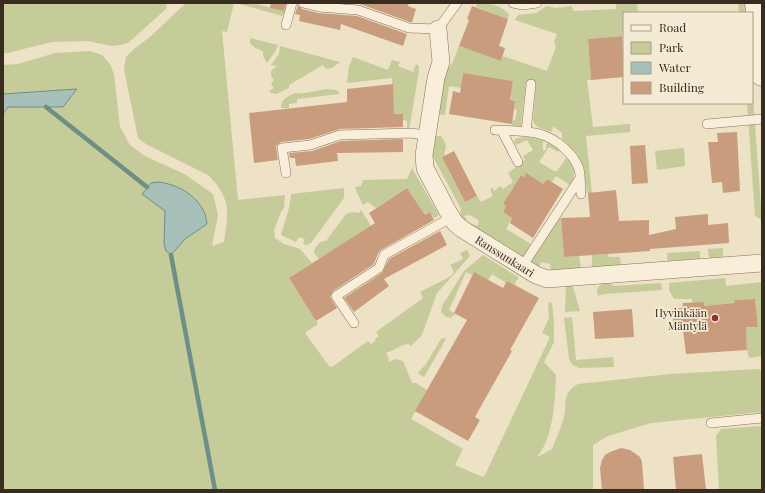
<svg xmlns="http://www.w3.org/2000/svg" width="765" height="493" viewBox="0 0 765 493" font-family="'Playfair Display',serif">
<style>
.green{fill:#c6cb9a}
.water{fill:#a7c0b9;stroke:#6e8f86}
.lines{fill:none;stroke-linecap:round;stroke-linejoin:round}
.stream{stroke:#6e8f86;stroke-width:4.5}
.building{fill:#c99c7d}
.lane-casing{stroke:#87735c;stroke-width:10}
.street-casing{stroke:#87735c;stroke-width:18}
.secondary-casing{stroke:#69543f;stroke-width:23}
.lane{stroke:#f8eed9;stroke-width:9}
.street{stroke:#f8eed9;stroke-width:17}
.secondary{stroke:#f8eed9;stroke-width:22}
.poi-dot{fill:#942e30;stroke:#f4ebd5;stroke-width:1.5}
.labels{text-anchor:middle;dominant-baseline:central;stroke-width:3.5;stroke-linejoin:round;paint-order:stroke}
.street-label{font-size:11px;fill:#382b1f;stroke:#f4ebd5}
.poi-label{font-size:11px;fill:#382b1f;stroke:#f4ebd5;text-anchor:end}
</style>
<rect width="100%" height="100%" fill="#ede1c6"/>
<path class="green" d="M3,3H166L167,8L128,43L121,45L111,46L88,41L52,42L3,54Z
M186,3H234L227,32L222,31L238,200L285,195L284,208L281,212L274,230L275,238L284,244L300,249L312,263L289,278L318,324L305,333L329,366L332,367L368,341L371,344L375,341V339L379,336L376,332L423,298L420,292L451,276L454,272L450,265L463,259L460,253L466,250L468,251L470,256L437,293L422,335L411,346L408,344C399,345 394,351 386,353L388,356L389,362L395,359L403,361L412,383H416L427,390L411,419L463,449L455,465L483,477L485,475L550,337L542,333L549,318L548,305L549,302L552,303L554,323V342L544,362L556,375C555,399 554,425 544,446C542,450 539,454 537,457L552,449C556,439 561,428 564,417C567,402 562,393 578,384L670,374L758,369L762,371V412L651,423L608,436L593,445V490H3V114L7,107H63L77,89L3,94V65L18,64L55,53L90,51L102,55L110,64L114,74L120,127L130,145L145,156L186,175L213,194L218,215L212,246L224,242C225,233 227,225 227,216C229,201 219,185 208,175L146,144L138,138L124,69L126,57L134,49L150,37Z
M236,3H252L284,11L286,3H288L286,11L282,16Z
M477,3C489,3 501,5 509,14L508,19L476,7Z
M616,3H637L638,13H624V31H622V36L588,39L591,80H587L593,127L630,124V132L586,136L592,193H587L584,168L578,155L562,139V133L553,126L552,132C545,129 536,129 533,121L536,84L526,82L521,126L518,128H513L512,121L515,120L517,110L514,109L515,101L510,100L513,81L463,73L461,88L449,86L445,115L437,114L445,72L453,62L459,46L501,61L503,56L547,71L556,47L554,42L557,34L515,20L518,15L536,13L547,6L556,8L572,6L573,11L616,9Z
M738,3H744L745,13H739Z
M250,38L278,45L276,50L267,63L263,56V51L255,48L250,43Z
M280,46L340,62L332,68L326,69L323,65L289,85V88L276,94L271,93L269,91L274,88L271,84L274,80L271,76V71L277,66L271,65L279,54Z
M353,57L388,70L392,60L400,62L398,66L413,72L416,64L419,66V71L409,130L407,131V121L403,120V114H394L392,78L347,83L349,65H350Z
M326,89L336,90L339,92V94L297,99V103L289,104V108H281C281,98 288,96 296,93C301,95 319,90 326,89Z
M752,98H753L762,220L755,216L747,103H752Z
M432,136H441C445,142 448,146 444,153L445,155L442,157L465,202L477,196L481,202L493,196L490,190L492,187L494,191L500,186L503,189L513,182L508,173L525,160L523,156L533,150L527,140L516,145L514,142L515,139C525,136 533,137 543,141V151L546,150V144L548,143L559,150L558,152L549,147L539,162L554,171H557L567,157C574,166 577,175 570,185L556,176L552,182L547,179L543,184L521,175L503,204L506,206L503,212L512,218L506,229L531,244L524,257L521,258L471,227L473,224L477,226L479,223L478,220L470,215L464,216L467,219L465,223C460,217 460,216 461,209L430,151Z
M684,148L685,166L657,170L655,151Z
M412,168L439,215L434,218L430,212L425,215L407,188L376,208L368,202L363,205L358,195L355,187L361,186L363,180L407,179Z
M344,188V198L311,243L307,245L303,244L305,239L299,237L296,242L281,235L289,208L291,194Z
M361,210L371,226L319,259L314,253L315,248L320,242L326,241L346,214L352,212L359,213Z
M558,218H561L564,257L579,256L581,269L551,270L550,264L541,262L539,270L530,264Z
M723,248V257L709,258L708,249Z
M700,251V259L667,261V253Z
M608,254L609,257H620L621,266L592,268V255Z
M483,255L518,277V280L516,281L515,285L507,281L506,283L492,274L488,280L474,272L472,275L466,272L449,310L456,314L450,318L446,317L441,312L442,306L464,271Z
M725,278L726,286L762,282V356L749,358L747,350L746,327L758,326L755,299L735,300L734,303L704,306V302L692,303V299H674L669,290V283Z
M607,282L614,286L661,283L662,290L604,294L598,296L597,290L600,285Z
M566,286H571L573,287L580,311L565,312Z
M572,317L576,360L613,357L614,367L579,368L573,365L569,359L564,318Z
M444,338L446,339L424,377L418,373L426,364L441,339Z
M762,426V490H719L716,436L721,429Z"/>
<path class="water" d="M77,89L63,107H8L3,114V94Z
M158,182C176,184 196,194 204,212C206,215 206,220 207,224L185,239L171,255L166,251L164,244L165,211L142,194L151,183Z"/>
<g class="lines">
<path class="stream" d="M46,107L147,187
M171,255L215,490"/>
</g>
<path class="building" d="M271,3H286L284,11L270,8Z
M345,3H409L408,6L416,9L412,22H410L360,4Z
M298,5L302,9L318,13L357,16L407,34L403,46L341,24L340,30L299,21L300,15L295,14Z
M472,6L508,19L499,46L505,48L501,61L459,46L469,20L467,19Z
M622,36L624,77L591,80L588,39Z
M463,73L513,81L510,100L515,101L512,124L449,114L453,91L460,93Z
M393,84L394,114H403V127L340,129L309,139L281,142L276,146L278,160L254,163L249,113L347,102V89Z
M737,132L740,191L723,193L722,182L712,183L708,142H718L717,133Z
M403,139V152L337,153L338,161L296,166L295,158H290L289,153L312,151L341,141Z
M645,145L648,183L632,184L630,146Z
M454,151L477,196L465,202L442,157Z
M526,173L543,184L547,179L563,189L533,238L510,223L512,218L503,212L506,206L503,204L521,175L524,177Z
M407,188L425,215L430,212L434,220L381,250L378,253L374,264L333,291L330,297L337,308L316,321L289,278L375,223L369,213Z
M616,190L619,221L649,220V235L676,229L675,217L708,214V225L728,223L729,243L650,249V251L564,257L561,218L590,217L588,193Z
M440,231L447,245L384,279L389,286L354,312L344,298L382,273L389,259Z
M474,272L503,288L507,281L539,298L510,350L512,351L475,417L480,420L468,441L415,411L467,320L454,313Z
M755,299L758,327H746L747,350L686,354L683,330H674L672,309L682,308L683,303L704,302V306L734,303L735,300Z
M632,309L634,337L595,339L593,312Z
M621,448L630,450L640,457L642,462L644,490H602L600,468L602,460L605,455L610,452Z
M702,454L706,490H676L673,457Z"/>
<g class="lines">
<g class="lane-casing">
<path id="lane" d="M303,3L319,7L358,10L409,28L438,29L457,3
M513,3L523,5L537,3
M286,25L292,3
M707,124L762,119
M495,130C521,131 545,129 565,149C571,154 576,161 579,169C581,176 580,186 581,194
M502,131L518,162
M526,132L531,84
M286,173L282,148L310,145L340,135L412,133L427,136
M522,267L580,178
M354,323L336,296L379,268L384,255L445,221L453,219
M711,423L762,418"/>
</g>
<g class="street-casing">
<path id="street" d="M438,29L441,62L436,78L424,155L425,168L447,210L455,223L462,229L536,275L547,279L762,263"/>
</g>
<g class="secondary-casing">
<path id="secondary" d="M756,3L762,75"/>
</g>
<use href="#lane" class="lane"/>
<use href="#street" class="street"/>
<use href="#secondary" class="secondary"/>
</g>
<circle class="poi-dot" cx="715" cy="318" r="4"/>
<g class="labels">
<g class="street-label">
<text transform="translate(505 256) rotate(32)">Ranssunkaari</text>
</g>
<g class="poi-label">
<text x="707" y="312">Hyvinkään<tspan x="707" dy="13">Mäntylä</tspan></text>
</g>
</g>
<rect width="765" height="493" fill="none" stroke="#382b1f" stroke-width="8"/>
<rect x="623" y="12" width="130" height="92" fill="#f4ebd5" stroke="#a99e8c"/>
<rect x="631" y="25" width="20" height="6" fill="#f8eed9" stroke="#a99e8c"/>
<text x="659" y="32" font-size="12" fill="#382b1f">Road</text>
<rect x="631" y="42" width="20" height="12" fill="#c6cb9a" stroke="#a99e8c"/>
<text x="659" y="52" font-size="12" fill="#382b1f">Park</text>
<rect x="631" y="62" width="20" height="12" fill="#a7c0b9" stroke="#a99e8c"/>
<text x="659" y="72" font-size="12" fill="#382b1f">Water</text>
<rect x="631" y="82" width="20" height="12" fill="#c99c7d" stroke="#a99e8c"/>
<text x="659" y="92" font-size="12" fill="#382b1f">Building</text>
</svg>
